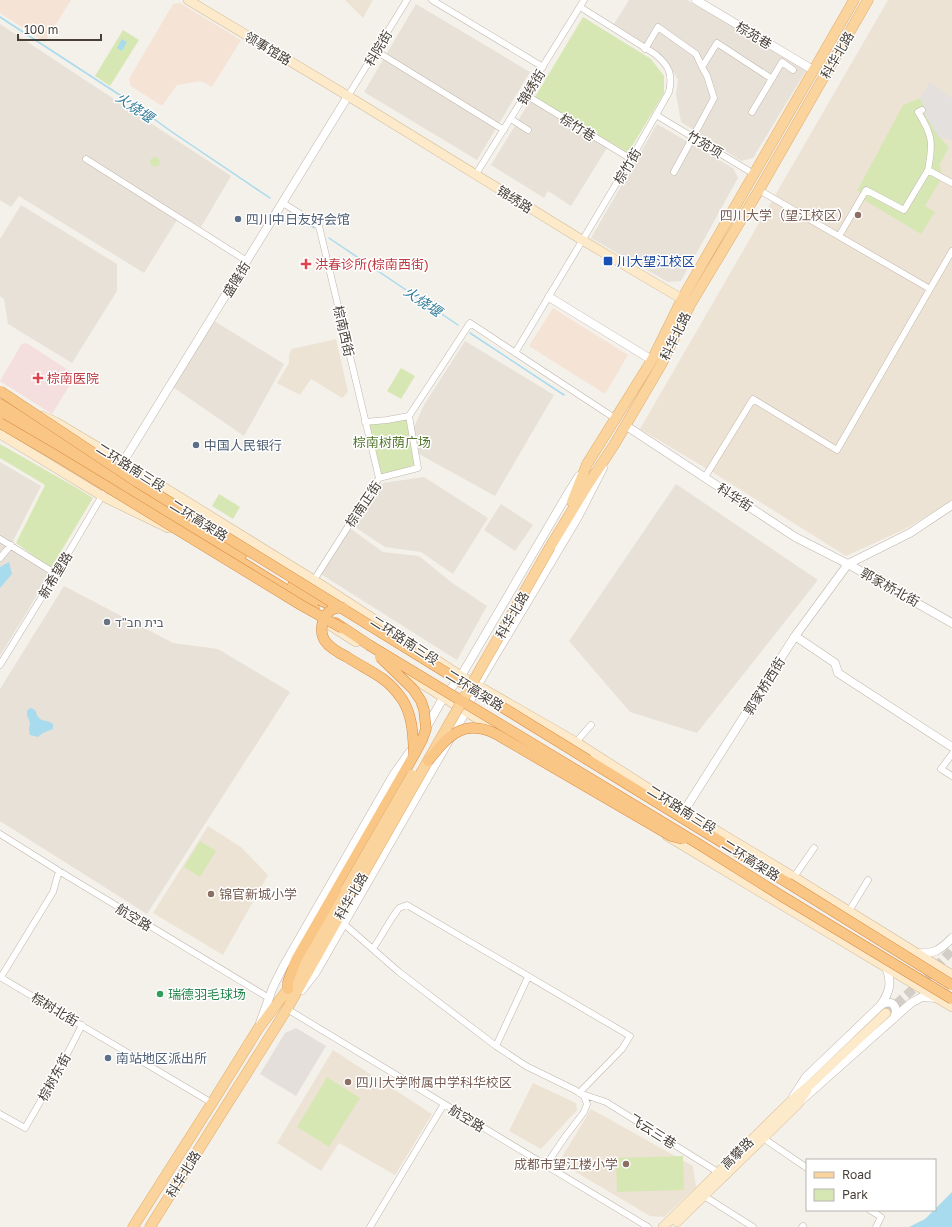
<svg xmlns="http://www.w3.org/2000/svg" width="952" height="1227" viewBox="0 0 952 1227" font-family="'Golos Text','Noto Sans SC',Heebo,sans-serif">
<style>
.residential{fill:#e8e1d8}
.commercial{fill:#f5e4d6}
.industrial{fill:#e4dfdb}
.education{fill:#ede3d4}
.medical{fill:#f4dede}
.green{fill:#d7e7b4}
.parking{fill:#e3e0de}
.water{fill:#a9dbee}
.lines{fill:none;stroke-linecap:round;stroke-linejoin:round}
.stream{stroke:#a9dbee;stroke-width:1.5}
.secondary-tunnel{stroke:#d2cdc6;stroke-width:9;stroke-dasharray:9 4.5;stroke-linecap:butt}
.minor-casing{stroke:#c0b6ac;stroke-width:7}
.tertiary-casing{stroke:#c0b6ac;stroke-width:9}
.secondary-casing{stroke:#d2bc9b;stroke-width:10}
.primary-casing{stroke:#e0ae6c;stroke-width:11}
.trunk-casing{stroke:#d88c40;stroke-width:11}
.minor{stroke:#fff;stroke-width:6}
.tertiary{stroke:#fff;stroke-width:8}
.secondary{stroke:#fdeacb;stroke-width:9}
.primary{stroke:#fbd39c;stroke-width:10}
.trunk{stroke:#fac686;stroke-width:10}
.primary-bridge-casing{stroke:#e0ae6c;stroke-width:11;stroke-linecap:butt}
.trunk-bridge-casing{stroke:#d88c40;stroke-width:11;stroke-linecap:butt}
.primary-bridge{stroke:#fbd39c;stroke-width:10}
.trunk-bridge{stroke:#fac686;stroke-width:10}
.education-dot{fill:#8d6e63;stroke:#fff;stroke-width:1.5}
.service-dot{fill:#5c6f8a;stroke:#fff;stroke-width:1.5}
.transit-dot{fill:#1a4fb4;stroke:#fff;stroke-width:1.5}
.health-dot{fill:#e0444e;stroke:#fff;stroke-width:1.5}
.worship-dot{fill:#6b7280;stroke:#fff;stroke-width:1.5}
.leisure-dot{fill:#2e9e5b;stroke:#fff;stroke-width:1.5}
.labels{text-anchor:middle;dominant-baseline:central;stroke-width:3;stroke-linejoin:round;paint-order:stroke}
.street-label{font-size:13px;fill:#484038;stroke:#fff}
.education-label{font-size:13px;fill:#785e54;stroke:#fff;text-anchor:end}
.service-label{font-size:13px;fill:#4e5e75;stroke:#fff;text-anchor:start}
.transit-label{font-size:13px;fill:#164399;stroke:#fff;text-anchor:start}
.health-label{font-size:13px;fill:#be3a42;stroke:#fff;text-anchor:start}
.park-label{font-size:13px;fill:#53782d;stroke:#fff}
.worship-label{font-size:13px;fill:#5b616d;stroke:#fff;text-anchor:start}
.leisure-label{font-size:13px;fill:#27864d;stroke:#fff;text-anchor:start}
.water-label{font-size:14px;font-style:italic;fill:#2f7a99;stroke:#fff}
</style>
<rect width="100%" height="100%" fill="#f4f0ea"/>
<path class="residential" d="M629,0H687L807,69L753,158L741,161L681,122L676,94L678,80L668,63L647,45L614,24Z
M416,4L530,72L477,160L364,92Z
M0,24L231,176L201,227L180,215L144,273L19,196L11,207L0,200Z
M530,101L607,148L571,206L548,191L544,198L491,165Z
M657,124L733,168L738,178L681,281L668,282L591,238Z
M21,205L117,264V291L72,363L8,324L4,299L0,296V239Z
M211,319L284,364L244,436L170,385Z
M465,341L554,395L495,496L419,454L414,427L424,405Z
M0,462L41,486L12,543L53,569L0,656Z
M424,477L488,518L453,574L421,552L385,547L355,527L383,483Z
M676,484L818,580L697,733L630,712L569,641Z
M501,504L533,525L515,551L484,530Z
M348,527L383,552L419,556L451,582L487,606L457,660L319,573Z
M64,586L173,643L218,649L290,692L147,914L0,821V689Z"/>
<path class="commercial" d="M0,0H71L45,42L0,13Z
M180,3L241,40L212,87L201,81L177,85L162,106L131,86L129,79L173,4Z
M553,308L628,355L605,394L529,346Z"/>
<path class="industrial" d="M296,1028L326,1046L296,1096L260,1074L285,1033Z"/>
<path class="education" d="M345,0H373L363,18Z
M888,0H952V501L905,529L846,556L714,473L640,429Z
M336,339L348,392L342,398L311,379L300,395L277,383L289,363V354L292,349Z
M208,826L241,847L268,875L223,955L153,913Z
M333,1050L432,1114L395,1175L339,1143L321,1171L277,1143Z
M533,1083L576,1103L577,1110L541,1149L509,1131Z
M591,1109L693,1166L696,1187L664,1217L650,1216L559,1162Z"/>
<path class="medical" d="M24,343L28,344L76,375L52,414L0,381L21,345Z"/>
<path class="green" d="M583,17L651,59L664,76V93L628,153L535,97Z
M123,30L139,40L110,86L95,76Z
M920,98L924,106L921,108L939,137L949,147L940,164L942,178L925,206L935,212L921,234L864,200L866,197L857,191L903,105Z
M150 162a5 5 0 1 1 10 0a5 5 0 1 1-10 0Z
M401,368L415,376L401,399L387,391Z
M409,416L418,468L379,478L365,422Z
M0,444L77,488L93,498L51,568L16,543L45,485L0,458Z
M219,494L240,507L233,519L212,506Z
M200,841L216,851L200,877L184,867Z
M327,1077L360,1098L329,1147L297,1127Z
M683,1156L684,1190L617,1192L616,1158Z"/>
<path class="parking" d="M930,82L952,98V140L939,137L921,108L924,106L920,98Z"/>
<path class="water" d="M122,39L127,42L122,51L117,48Z
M9,562L12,574L0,588V567Z
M30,708C37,709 35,712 38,717C42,722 49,720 53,724V729L43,733L38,737L30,735L29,730L30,723L27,715V711Z
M952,1192V1227H909L925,1219Z"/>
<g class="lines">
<path class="stream" d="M0,17L129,101L172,132L270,198
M290,212L314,228
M329,238L458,325
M470,333L564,395"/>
<path class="secondary-tunnel" d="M886,1013L927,977L952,950"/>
<g class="minor-casing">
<path id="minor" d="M432,0L543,67
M645,49L658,27L696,54L702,67L707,76L714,98L674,172
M376,51L504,130
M702,67L717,43L772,79
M526,95L631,159
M348,96L407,0
M922,110L918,112C933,135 933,144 928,170
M752,112L782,62L793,70
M656,115L754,174
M511,119L528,130
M86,159L247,261
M476,174L584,0
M759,190L930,289L952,251
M283,203L319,226L379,478
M839,236L866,190L904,210L928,170L952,183
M515,353L631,159L669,92C673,73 669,66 655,54L580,7
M365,422L387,420L409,416
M705,477L753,399L837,450L930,289
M0,539L56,574
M0,558L11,545
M314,580L379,478L418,468L409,416L470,323L616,419
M0,665L56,574L103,494
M576,742L591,725
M952,754L941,769L952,776
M0,834L59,871L269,998
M794,877L814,848
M849,911L868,880
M344,924L399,972L496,1046L526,1066L575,1090L584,1096L587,1104L584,1112L565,1137L546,1165
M373,949L392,918L399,908L407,905L630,1036L622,1049L579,1093L606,1102L721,1174
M0,977L212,1103
M1,977L53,892L59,871
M287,1009L648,1227
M496,1046L528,977
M0,1114L25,1128L61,1066L82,1025
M763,1138L807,1168
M704,1196L753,1227
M870,1210L881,1217L876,1227
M370,1227L444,1104
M802,1227L803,1226"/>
</g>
<g class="tertiary-casing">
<path id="tertiary" d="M696,0L813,70
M549,297L652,360
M625,425L795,537L848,564L952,623
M123,462L348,96
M795,636L835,663L838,673L952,747
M425,730L443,698L461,676L567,495L579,476
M684,811L795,636L848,564L910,533L952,505
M916,953C934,954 939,951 952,938
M302,990L316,972L466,711L477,686L578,517L603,468
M881,1005C892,998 899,1007 894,1018
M260,1023L273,987L283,967L394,774L414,746
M793,1097L806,1077L881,1005C890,991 892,983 886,967
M803,1099L911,1003L922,997L936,998"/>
</g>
<g class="secondary-casing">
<path id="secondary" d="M188,0L348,96L582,240L682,299
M42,416L56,422L123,462L314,580L461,676L576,742L684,811L794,877L952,975
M0,434L102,496L168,528
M331,626L356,642
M392,665C428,688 464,710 500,733
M667,836L952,1007
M677,1222L798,1104L807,1090
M663,1227L791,1101L813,1082L886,1013"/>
</g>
<g class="primary-casing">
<path id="primary" d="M572,502L587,464L652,360L682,299L854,0
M550,547L587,486L614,445L661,365L690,305L759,190L868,0
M133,1227L212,1103L258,1029L288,989L346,889
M150,1227L287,1009L353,892"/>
</g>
<g class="trunk-casing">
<path id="trunk" d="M0,404L242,554
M0,413L298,597L314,608
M293,585L304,592L326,603
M336,623L369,645
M588,760L788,883
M288,989V982L296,960L414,755"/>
</g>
<use href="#minor" class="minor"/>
<use href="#tertiary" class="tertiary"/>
<use href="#secondary" class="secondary"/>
<use href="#primary" class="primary"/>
<use href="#trunk" class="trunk"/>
<g class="primary-bridge-casing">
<path id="primary-bridge" d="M346,889L412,775
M353,892L550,547"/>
</g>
<g class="trunk-bridge-casing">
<path id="trunk-bridge" d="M0,391L137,482L588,760
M0,423L55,455L301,605L342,628
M344,608C337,607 330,609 326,615C321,622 320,634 325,641C330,648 339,653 347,657C359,665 372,671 383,679C390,684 397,692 402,699C413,716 413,736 414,755
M369,645L697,843L780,895L952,999
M380,657L413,689L421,701L424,710L426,729L422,740L414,755
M428,761C448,736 463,718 496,734L671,836L683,839
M788,883L952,985"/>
</g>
<use href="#primary-bridge" class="primary-bridge"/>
<use href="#trunk-bridge" class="trunk-bridge"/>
</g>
<g class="education-dot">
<circle cx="858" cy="215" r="4"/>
<circle cx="211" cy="894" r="4"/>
<circle cx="348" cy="1082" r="4"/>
<circle cx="626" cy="1164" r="4"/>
</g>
<g class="service-dot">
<circle cx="238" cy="219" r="4"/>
<circle cx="196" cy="445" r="4"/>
<circle cx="108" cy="1058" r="4"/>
</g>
<rect class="transit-dot" x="603" y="256" width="10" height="10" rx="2"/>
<g class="health-dot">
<path d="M304 258h4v4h4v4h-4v4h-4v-4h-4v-4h4z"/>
<path d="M36 372h4v4h4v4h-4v4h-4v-4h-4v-4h4z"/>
</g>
<circle class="worship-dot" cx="107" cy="622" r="4"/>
<circle class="leisure-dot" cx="160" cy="994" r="4"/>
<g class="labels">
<g class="street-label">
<text transform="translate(754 35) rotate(31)">棕苑巷</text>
<text transform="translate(268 48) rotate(31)">领事馆路</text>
<text transform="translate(378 48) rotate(-59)">科院街</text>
<text transform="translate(837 55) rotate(-60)">科华北路</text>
<text transform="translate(531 87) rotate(-58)">锦绣街</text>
<text transform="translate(578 127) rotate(32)">棕竹巷</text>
<text transform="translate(705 144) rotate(31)">竹苑项</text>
<text transform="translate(627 166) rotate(-59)">棕竹街</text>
<text transform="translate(515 199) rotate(32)">锦绣路</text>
<text transform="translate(236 279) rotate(-58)">盛隆街</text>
<text transform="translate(344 331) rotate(77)">棕南西街</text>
<text transform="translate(675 336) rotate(-64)">科华北路</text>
<text transform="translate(131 467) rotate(32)">二环路南三段</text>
<text transform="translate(735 497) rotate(33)">科华街</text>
<text transform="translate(363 504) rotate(-56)">棕南正街</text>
<text transform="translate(199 520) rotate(32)">二环高架路</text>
<text transform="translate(55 575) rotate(-59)">新希望路</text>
<text transform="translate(890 587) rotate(29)">郭家桥北街</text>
<text transform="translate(512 615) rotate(-60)">科华北路</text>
<text transform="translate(405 640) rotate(33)">二环路南三段</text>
<text transform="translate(764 686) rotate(-58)">郭家桥西街</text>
<text transform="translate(475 690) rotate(32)">二环高架路</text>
<text transform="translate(682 809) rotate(32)">二环路南三段</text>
<text transform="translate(751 860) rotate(32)">二环高架路</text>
<text transform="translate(351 896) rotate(-60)">科华北路</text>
<text transform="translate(134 917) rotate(31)">航空路</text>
<text transform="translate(55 1009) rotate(31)">棕树北街</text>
<text transform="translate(54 1077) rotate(-61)">棕树东街</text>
<text transform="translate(467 1118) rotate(31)">航空路</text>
<text transform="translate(653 1131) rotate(32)">飞云三巷</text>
<text transform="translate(737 1153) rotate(-45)">高攀路</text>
<text transform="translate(183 1174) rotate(-58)">科华北路</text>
</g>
<g class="education-label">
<text x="850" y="215">四川大学（望江校区）</text>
<text x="219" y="894" text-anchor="start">锦官新城小学</text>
<text x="356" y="1082" text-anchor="start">四川大学附属中学科华校区</text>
<text x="618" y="1164">成都市望江楼小学</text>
</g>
<g class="service-label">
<text x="246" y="219">四川中日友好会馆</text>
<text x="204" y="445">中国人民银行</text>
<text x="116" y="1058">南站地区派出所</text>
</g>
<g class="transit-label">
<text x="617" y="261">川大望江校区</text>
</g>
<g class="health-label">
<text x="315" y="264">洪春诊所(棕南西街)</text>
<text x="47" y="378">棕南医院</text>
</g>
<g class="park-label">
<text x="392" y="442">棕南树荫广场</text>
</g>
<g class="worship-label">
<text x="115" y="622">בית חב"ד</text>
</g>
<g class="leisure-label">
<text x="168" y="994">瑞德羽毛球场</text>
</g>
<g class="water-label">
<text transform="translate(135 107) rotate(34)">火烧堰</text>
<text transform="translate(423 301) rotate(34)">火烧堰</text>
</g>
</g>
<rect x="806" y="1159" width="130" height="52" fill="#ffffff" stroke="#b6b3af"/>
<rect x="814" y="1172" width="20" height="6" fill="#fbd39c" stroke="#b6b3af"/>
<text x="842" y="1179" font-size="12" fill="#484038">Road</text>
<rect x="814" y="1189" width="20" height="12" fill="#d7e7b4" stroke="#b6b3af"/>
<text x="842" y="1199" font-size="12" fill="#484038">Park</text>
<path d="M18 34v6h83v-6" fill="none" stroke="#484038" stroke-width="2"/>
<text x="24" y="34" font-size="12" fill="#484038" stroke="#ffffff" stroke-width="3" paint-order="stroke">100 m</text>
</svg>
